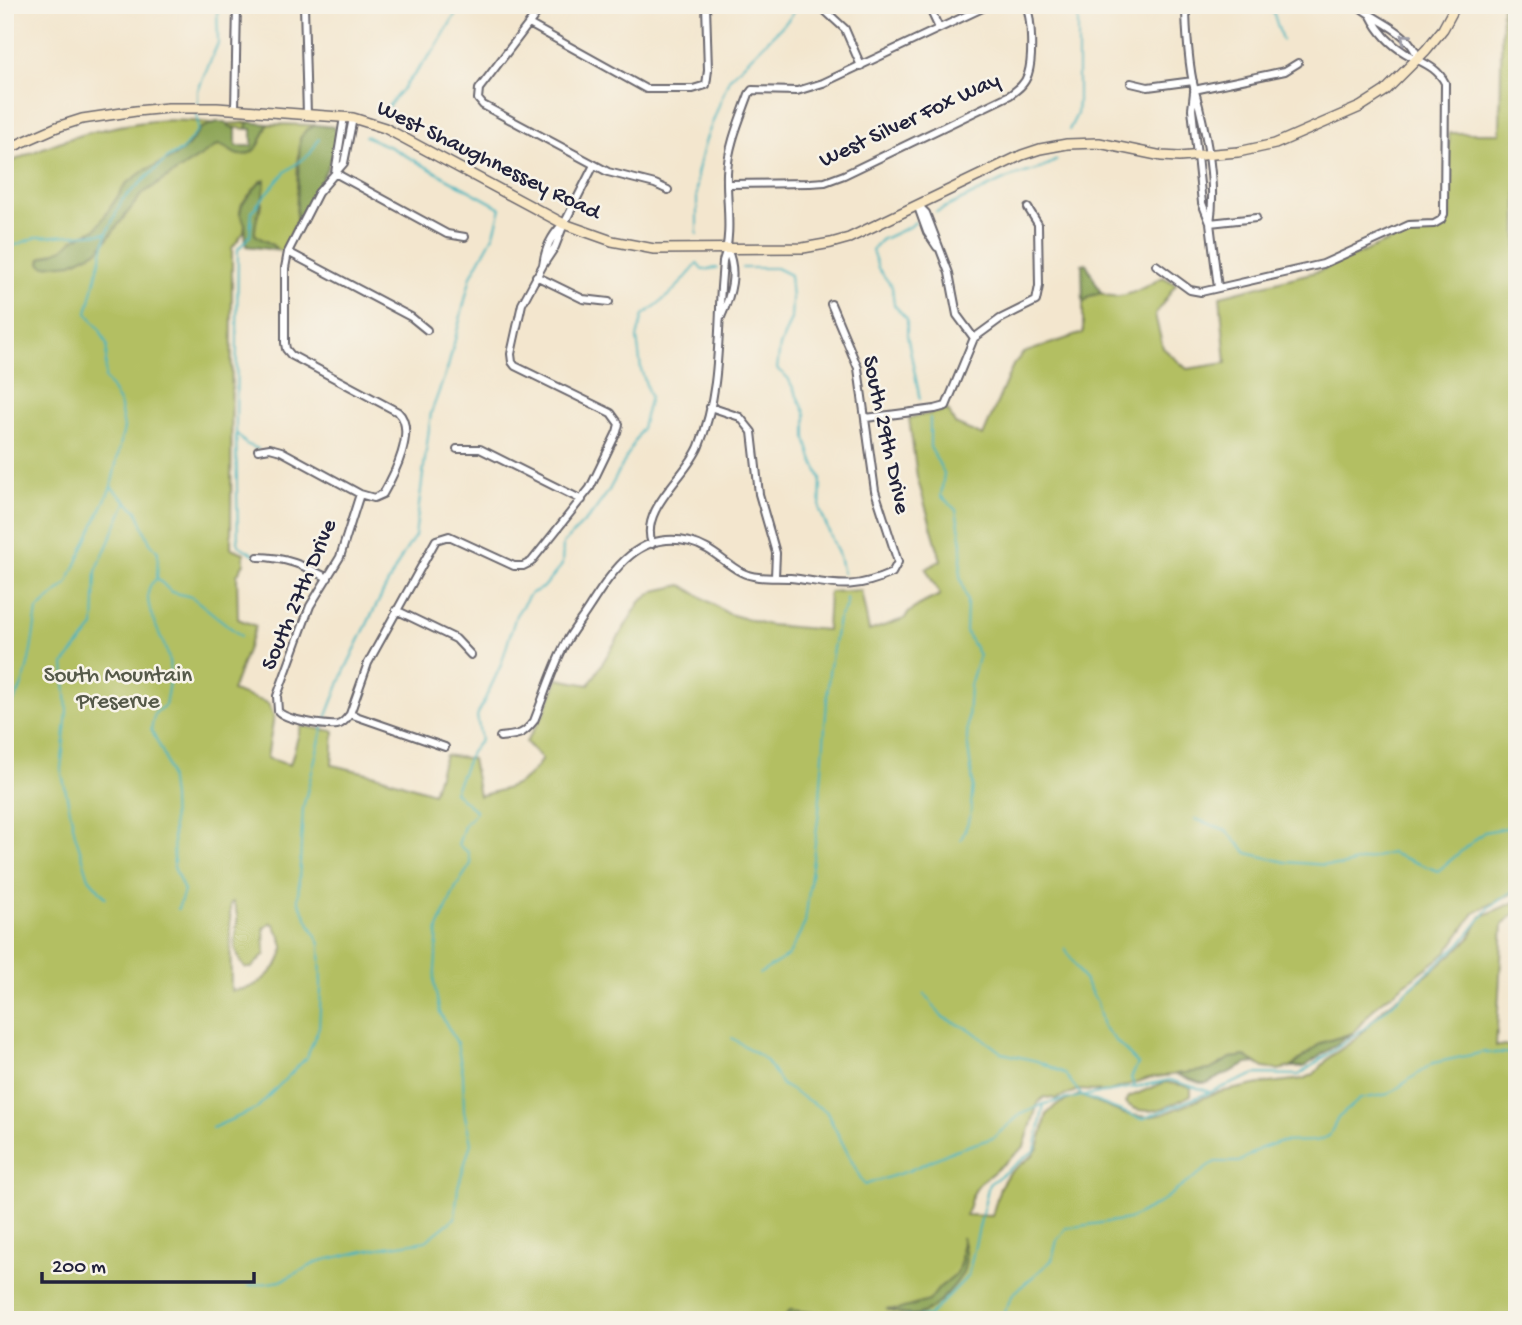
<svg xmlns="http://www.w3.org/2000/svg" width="1522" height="1325" viewBox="0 0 1522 1325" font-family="'Gochi Hand',sans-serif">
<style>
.green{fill:#b3bf62;stroke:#6a704e;stroke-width:2;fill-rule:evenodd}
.forest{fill:#8ea658;stroke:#58644a;stroke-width:2}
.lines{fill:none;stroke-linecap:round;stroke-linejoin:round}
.stream{stroke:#45b4be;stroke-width:2}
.street-casing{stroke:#6b676e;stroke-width:10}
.secondary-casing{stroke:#6b676e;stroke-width:12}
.street{stroke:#fff;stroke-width:6}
.secondary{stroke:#f9e7c3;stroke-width:9}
.oneway{stroke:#9c9ca7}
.labels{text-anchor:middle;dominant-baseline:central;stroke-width:5;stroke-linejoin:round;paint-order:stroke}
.street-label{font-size:23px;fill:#22223b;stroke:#f7f3e8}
.park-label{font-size:23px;fill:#555949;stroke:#f7f3e8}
</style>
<rect width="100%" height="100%" fill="#f7f3e8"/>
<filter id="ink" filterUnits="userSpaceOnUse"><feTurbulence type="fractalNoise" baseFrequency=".0143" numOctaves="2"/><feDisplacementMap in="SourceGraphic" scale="14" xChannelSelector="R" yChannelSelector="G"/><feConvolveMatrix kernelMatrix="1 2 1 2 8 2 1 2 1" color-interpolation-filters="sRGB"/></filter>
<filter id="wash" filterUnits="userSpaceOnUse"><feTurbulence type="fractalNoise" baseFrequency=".00686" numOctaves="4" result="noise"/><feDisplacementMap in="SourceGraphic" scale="28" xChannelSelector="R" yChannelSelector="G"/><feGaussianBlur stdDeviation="1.57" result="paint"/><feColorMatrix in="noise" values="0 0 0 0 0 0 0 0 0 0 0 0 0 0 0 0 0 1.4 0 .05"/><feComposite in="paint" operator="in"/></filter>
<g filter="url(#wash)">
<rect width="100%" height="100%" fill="#f3e6ce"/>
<path class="green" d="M1502,5H1517V891L1474,913L1446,953L1376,1006L1353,1033L1321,1043L1291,1067L1278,1070L1264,1068L1245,1056L1231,1058L1210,1070L1149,1078L1107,1092L1078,1090L1057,1099L1044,1097L1038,1103L1024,1147L979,1184L972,1196L966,1215L992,1216L1000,1187L1008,1174L1032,1156L1038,1148L1047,1114L1056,1105L1079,1095L1124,1114L1148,1117L1163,1114L1215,1093L1260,1084L1303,1079L1313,1075L1331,1056L1357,1038L1383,1009L1436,968L1469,939L1482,916L1517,901V912L1503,924L1496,1046H1517V1320H5V165C51,142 102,126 154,121C196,117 216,128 248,122L246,129L231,127V150L259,145L268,124L316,125L306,130L298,156L296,223L283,251L277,250C272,242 262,241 255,235L254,223L262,205L260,182L242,204L240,213L245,224L244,232L232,248L231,548L244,553V563L237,575L238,619L256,626L232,691L268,703L274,716L267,758L290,765L301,726L334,731L332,765L376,775L433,793L445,755L472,759L479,796C511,787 523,788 542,759L526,742L544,713L558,679L589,685L640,602L655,591L682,585L729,614L769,625L827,630L829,592L861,590L869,631L904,619C911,607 928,601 940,595L926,569L941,560L917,477L909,418L948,410L955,424L983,436L1013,365L1023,353L1083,333V303L1090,296L1101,293C1120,303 1146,287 1163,277L1176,284L1155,315L1163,348L1187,369L1226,363L1220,296L1319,271L1410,232L1440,229L1446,224L1450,215L1449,133H1500ZM233,902C246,928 223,939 245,968H251L265,954L264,928L270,923L274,924C277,932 285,942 283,951C281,965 261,984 248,988C242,990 236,989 231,991L230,904Z
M1165,1082L1191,1087V1095C1173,1105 1144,1121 1125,1102L1129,1097Z"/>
<path class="forest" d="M217,122H226L229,126L236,129V146H252V129H246L248,122L268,124C262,138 257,157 239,155C232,154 226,146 218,145L142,194L99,250L72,263L44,266L40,263L41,258L63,249L74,239L96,229L126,184L145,170L173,158L188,146L201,128Z
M316,125L334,127C344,152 308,201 296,223L300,138L306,130Z
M265,180C266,200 254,216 255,234C262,241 272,242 277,250L246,246L245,224L240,213L242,204L260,182Z
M1086,263L1101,293L1090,296L1083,303L1082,264Z
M1353,1033L1304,1067H1291L1321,1043Z
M1245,1056L1256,1063L1247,1064L1207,1083H1200L1175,1074L1210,1070L1231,1058Z
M962,1237C964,1246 967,1255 965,1264C964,1274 958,1280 952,1288C931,1312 919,1323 886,1309L897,1310L929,1301L939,1288L957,1273L961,1260Z
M790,1310L836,1315L827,1320H782Z"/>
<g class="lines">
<path class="stream" d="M1271,5L1282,40
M198,103V90L218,43L217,5
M386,109L435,49L461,5
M1069,130L1077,114L1078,100V5
M936,212L1008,178L1042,168L1057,160
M915,222L911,226L881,240L872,250L878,268L892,287L894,305L907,319V335L920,399
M697,234V174L705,142L729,79L789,19L798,5
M5,249L37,237L107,233
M742,268H776L790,275L792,299L791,319L780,346L777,369L788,378L806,414V438L812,459L821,478L820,510L839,556L843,574
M930,418V447L944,473L941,496L956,510L962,543L960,576L967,600L966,632L979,655L970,685L967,739L973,784L970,817L961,840
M237,434L246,444L258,449
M257,556L238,545L236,425L238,249L250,236L252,211L285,172L310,154L319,139
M157,578L171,592L192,597L241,636
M5,711C28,694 33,637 37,610L67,584L111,487
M325,721L344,672L371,616L402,556L415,536L431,413L448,367L471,276L494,234L501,208L392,148L365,136
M1195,819L1226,830L1247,853L1286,862L1341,866L1391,853L1438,871L1484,832L1517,826
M106,898L89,878L75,834L61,769L67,711L64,664L94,627L96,571L126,503
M178,909L184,891L174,867L172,798L169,773L164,755L151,729L155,713L165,705C168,689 172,671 168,655C163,638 141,604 150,586C151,583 155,581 157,578L158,552L149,541L137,511L111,487L124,428L119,402L105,378L107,345L100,330L87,313L107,233L122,200L169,157L182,150L198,130L197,112
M1065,948L1097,1002L1103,1027L1138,1064L1131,1078L1135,1087L1170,1080L1208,1091
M759,974L789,955L805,923L819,811L829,672L838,619L846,606V598
M924,993L942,1017L971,1030L1002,1053L1037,1061L1064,1073L1082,1096L1135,1087
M732,1038L766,1060L782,1085L826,1111L864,1185L908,1171L955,1150L993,1138L1020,1115L1044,1104
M212,1128L256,1109L307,1057L319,1027L321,989L320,944L298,900L303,808L323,727
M248,1286L281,1281L320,1261L373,1249L426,1241L455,1218L458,1187L471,1143L464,1111L463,1074L457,1043L440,1013L434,984L438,928L456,887L471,864L468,852L458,845L464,826L476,811L454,792L471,752L481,740L477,716L501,665L516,615L530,594L544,587L562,565L563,544L592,514L608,492L642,428L650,397L641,369L637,338L643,315C665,300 682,285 697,263L702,270L717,268
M867,1320L929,1316L968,1276L989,1184L1035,1150L1044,1104L1082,1096L1142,1119L1256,1074L1299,1075L1366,1027L1463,941L1490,907L1517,888
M1000,1320L1013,1294L1052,1260L1057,1240L1066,1228L1129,1219L1158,1204L1215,1162H1239L1259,1149L1279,1142L1316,1141L1329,1136L1338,1118L1360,1099L1389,1094L1433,1063L1485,1052L1517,1054"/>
</g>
</g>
<g filter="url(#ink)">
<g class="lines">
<g class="street-casing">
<path id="street" d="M304,5L307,115
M543,5L479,89L478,99L483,105L608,172L655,184L668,190
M819,5L845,29L861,66
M928,5L939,28
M1186,5C1186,28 1189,70 1195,91C1206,131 1217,182 1210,223
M1357,5C1378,23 1409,30 1418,58
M529,24L646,89H693L706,85L708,70L706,5
M1131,83L1148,87L1193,81
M1194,90L1285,71L1298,63
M1194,92L1192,109L1202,203L1210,223L1218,288
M235,110L237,5
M335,173L447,234L465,237
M335,173L344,117
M728,184L810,183L825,182L844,175L1010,95C1018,89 1025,84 1028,74C1033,59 1032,19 1026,5
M918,205L926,213L949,273L957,315L974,338
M918,207L927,232L937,247
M1210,223L1256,218
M288,252L411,317L427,330
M543,265C545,249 551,236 562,225
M1156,265L1190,290L1201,292L1323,264L1409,225L1434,224L1441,220L1444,214L1445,83C1437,66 1420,62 1405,53C1390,44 1379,32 1371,16
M536,276L583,299L609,302
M721,317C731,295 738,272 727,249
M710,407L740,417L752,432L759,494L776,553L775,577
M866,418L935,409L946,406L974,338L1000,319L1036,301L1039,286L1038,224L1028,208
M457,449H480L582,500
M258,450L270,448L281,451L360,494L374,498L383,494C394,475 417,430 398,412L291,355L286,349L285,343V268L288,252L318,193L344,163L353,118
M360,494L340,557L310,606L277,696L278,711C285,720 325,726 337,725C343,724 346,719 350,714L445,747
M652,544C639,509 687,476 699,446C717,402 718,356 720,309C720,293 722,277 723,261C733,234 726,202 727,173C728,146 740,119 749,94L752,90L797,91L823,83L989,5
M258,557C285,557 305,566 328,578
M396,610L456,639L471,655
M350,714L368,663L436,540L449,536L514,566H523L531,562L590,488L617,432L619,424L611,413L515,366L512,362L511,354L522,304L543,265L555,247L564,224L594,165
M500,737C518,735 522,736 534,721C544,696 552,670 564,646C571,632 582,619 590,606C614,569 639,530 690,542C711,547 723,562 741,572C758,581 780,576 799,579C838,585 854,590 892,573L898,562L875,491L858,368L831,304"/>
</g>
<g class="secondary-casing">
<path id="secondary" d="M5,150L57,127L82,119L136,111L168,108H217L353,118L385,128L564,224L612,241L654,249L803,248L831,243L849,238L1022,155L1040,149L1067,144L1099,143L1162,156L1179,157L1238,152L1275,144L1360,107L1385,91L1426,50L1443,29L1456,5"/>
</g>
<use href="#street" class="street"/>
<use href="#secondary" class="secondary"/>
</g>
<defs><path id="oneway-chevron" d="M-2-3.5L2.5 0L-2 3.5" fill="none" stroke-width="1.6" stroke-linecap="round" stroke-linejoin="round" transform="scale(1.75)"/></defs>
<use class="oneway" href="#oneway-chevron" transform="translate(1405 38) rotate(-139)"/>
</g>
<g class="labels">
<g class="street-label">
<text transform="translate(910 121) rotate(-25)">West Silver Fox Way</text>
<text transform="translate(488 161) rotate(26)">West Shaughnessey Road</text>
<text transform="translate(885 435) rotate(78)">South 29th Drive</text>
<text transform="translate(300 595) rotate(-67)">South 27th Drive</text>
</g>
<g class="park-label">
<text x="118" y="676">South Mountain<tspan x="118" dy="26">Preserve</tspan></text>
</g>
</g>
<rect width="1522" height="1325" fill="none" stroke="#f7f3e8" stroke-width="28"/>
<path d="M42 1272v10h212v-10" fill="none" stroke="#22223b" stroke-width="3.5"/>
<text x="52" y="1272" font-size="21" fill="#22223b" stroke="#f7f3e8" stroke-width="5" paint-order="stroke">200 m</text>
</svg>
